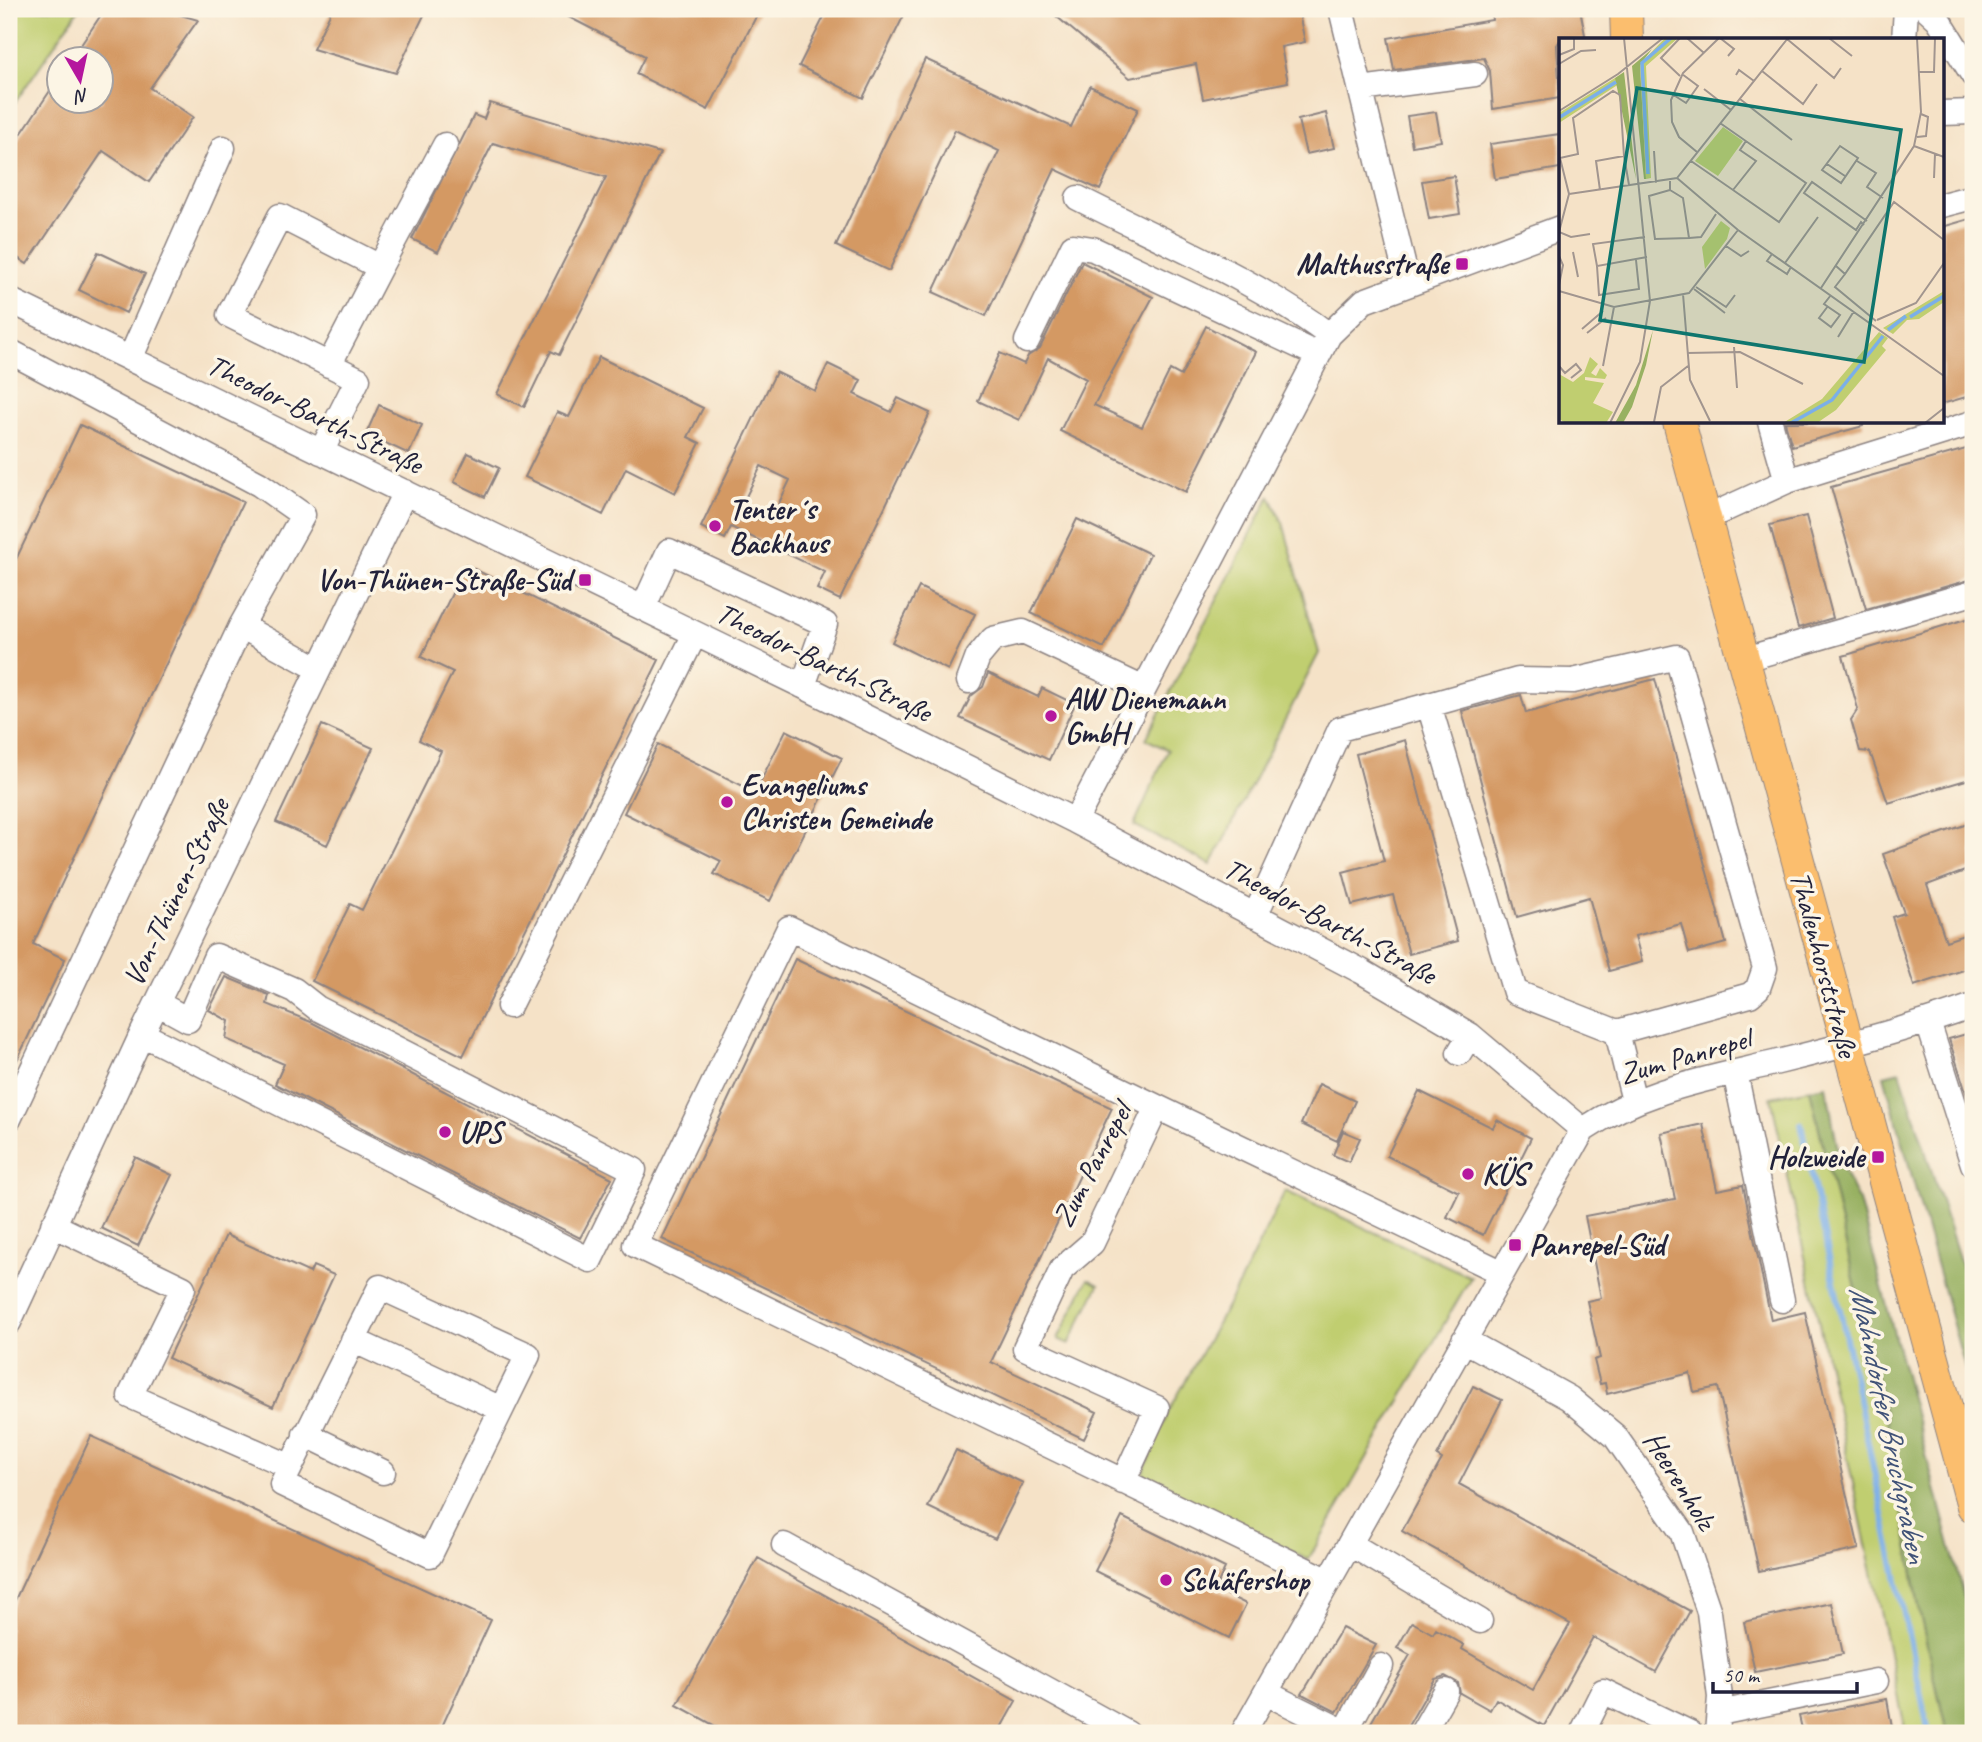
<svg xmlns="http://www.w3.org/2000/svg" width="1982" height="1742" viewBox="0 0 1982 1742" font-family="Caveat,sans-serif">
<style>
.green{fill:#c0ce70;stroke:#717856;stroke-width:2}
.forest{fill:#98b162;stroke:#5d6a4e;stroke-width:2}
.lines{fill:none;stroke-linecap:round;stroke-linejoin:round}
.stream{stroke:#7bafe8;stroke-width:6}
.building{fill:#d49964;fill-rule:evenodd}
.minor-casing{stroke:#8c8281;stroke-width:27}
.major-casing{stroke:#8c8281;stroke-width:34}
.minor{stroke:#fff;stroke-width:24}
.major{stroke:#fbbe6e;stroke-width:32}
.poi-dot{fill:#b5179e;stroke:#fcf5e5;stroke-width:2.5}
.labels{text-anchor:middle;dominant-baseline:central;stroke-width:7;stroke-linejoin:round;paint-order:stroke}
.poi-label{font-size:30px;font-weight:bold;fill:#22223b;stroke:#fcf5e5;text-anchor:start}
.street-label{font-size:30px;fill:#22223b;stroke:#fcf5e5}
.water-label{font-size:32px;font-style:italic;fill:#415378;stroke:#fcf5e5}
.inset-river{fill:none;stroke:#7bafe8;stroke-width:3.5}
.inset-road{fill:none;stroke:#a1958f;stroke-width:2}
.view{fill:#0f766e;fill-opacity:0.15;stroke:#0f766e;stroke-width:3.5}
.inset-edge{fill:none;stroke:#22223b;stroke-width:3.5}
</style>
<rect width="100%" height="100%" fill="#fcf5e5"/>
<filter id="ink" filterUnits="userSpaceOnUse"><feTurbulence type="fractalNoise" baseFrequency=".0143" numOctaves="2"/><feDisplacementMap in="SourceGraphic" scale="14" xChannelSelector="R" yChannelSelector="G"/><feConvolveMatrix kernelMatrix="1 2 1 2 8 2 1 2 1" color-interpolation-filters="sRGB"/></filter>
<filter id="wash" filterUnits="userSpaceOnUse"><feTurbulence type="fractalNoise" baseFrequency=".00686" numOctaves="4" result="noise"/><feDisplacementMap in="SourceGraphic" scale="28" xChannelSelector="R" yChannelSelector="G"/><feGaussianBlur stdDeviation="1.57" result="paint"/><feColorMatrix in="noise" values="0 0 0 0 0 0 0 0 0 0 0 0 0 0 0 0 0 1.4 0 .05"/><feComposite in="paint" operator="in"/></filter>
<g filter="url(#wash)">
<rect width="100%" height="100%" fill="#f5e2c7"/>
<path class="green" d="M9,9H79L9,111Z
M1270,496L1283,523L1319,653L1211,865L1134,825L1168,750L1146,739Z
M1810,1089L1885,1413L1920,1614L1947,1733H1906L1771,1097Z
M1285,1191L1471,1277L1308,1560L1141,1477L1169,1411L1239,1284Z
M1088,1279L1099,1285L1069,1344L1058,1339Z"/>
<path class="forest" d="M1900,1071L1973,1302V1397L1884,1075Z
M1826,1086C1836,1130 1834,1159 1859,1201L1973,1632V1733H1947L1920,1614L1885,1413L1810,1089Z"/>
<g class="lines">
<path class="stream" d="M1801,1124L1929,1733"/>
</g>
<g id="blocks">
<path class="building" d="M105,9H160L198,20L150,88L193,117L149,182L103,151L27,264L9,252V152L60,76V102H102V60H71Z
M332,9H427L396,73L313,49Z
M553,9H760L708,110L636,74L645,56Z
M828,9H907L863,98L799,66Z
M1091,9H1298L1305,42L1281,47L1288,82L1203,99L1196,64L1130,78L1056,16Z
M1491,9H1580L1586,40H1560L1557,45L1560,98L1493,109L1490,71L1484,58L1394,70L1388,38L1492,20Z
M925,59L1071,127L1090,86L1138,109L1100,190L1055,169L986,316L933,292L999,151L955,130L889,271L836,246Z
M490,103L660,153L559,355L551,351L524,407L497,394L606,177L493,143L438,252L412,239L474,115L484,119Z
M1436,112L1441,141L1412,146L1407,116Z
M1326,113L1334,148L1306,154L1298,120Z
M1560,134V168L1495,179L1490,144Z
M1454,176L1460,214L1429,219L1422,181Z
M1973,218V395L1942,404V227Z
M98,252L145,274L126,313L79,290Z
M1082,262L1153,297L1094,405L1142,427L1170,370L1181,376L1206,326L1256,352L1186,492L1060,431L1086,379L1048,358L1019,420L978,401L1000,353L1024,364L1028,356L1040,348Z
M599,357L703,408L688,437L700,443L675,493L626,468L603,515L525,477L557,412L569,417Z
M828,364L861,380L854,394L891,412L898,398L930,413L840,600L817,589L825,572L731,527L725,539L701,527L776,372L815,391ZM761,466L790,480L772,518L734,521Z
M379,405L422,425L409,454L366,434Z
M1785,422H1863V426L1792,446Z
M80,425L243,502L33,944L65,959L9,1077V574Z
M1973,447V579L1866,609L1831,487Z
M468,453L499,468L485,497L454,482Z
M1806,516L1833,618L1798,628L1770,525Z
M1077,519L1150,554L1104,648L1031,613Z
M466,565L659,660L463,1056L312,981L350,904L362,910L441,751L419,740L453,672L421,657Z
M919,587L975,614L948,670L892,642Z
M1973,617V778L1888,803L1870,752L1860,751L1851,720L1858,709L1843,656Z
M988,673L1038,697L1042,688L1075,704L1049,760L960,718L971,696L983,687Z
M1655,679L1726,943L1689,953L1681,924L1635,936L1642,962L1609,971L1589,897L1517,917L1462,711L1521,695L1526,713Z
M322,725L373,748L327,845L276,822Z
M786,730L842,758L770,901L714,874L721,861L624,813L658,744L755,792Z
M1405,740L1458,941L1409,954L1393,895L1352,905L1343,872L1384,861L1356,754Z
M1973,822V868L1927,885L1946,941L1973,932V967L1914,986L1892,917L1904,913L1883,854Z
M795,959L1112,1108L991,1362L1097,1412L1084,1439L662,1239Z
M226,977L269,995L267,1004L311,1022L612,1178L580,1238L275,1084L284,1064L226,1039L229,1021L209,1010Z
M1973,1032V1105H1970L1949,1039Z
M1319,1084L1355,1101L1337,1141L1301,1124Z
M1419,1091L1493,1128L1497,1120L1531,1138L1483,1235L1447,1217L1459,1192L1387,1156Z
M1703,1124L1717,1190L1743,1185L1771,1320L1805,1312L1859,1549L1759,1571L1718,1387L1694,1392L1690,1373L1607,1394L1605,1383L1600,1384L1594,1360L1600,1358L1587,1301L1601,1298L1585,1216L1675,1199L1661,1133Z
M1343,1131L1360,1138L1349,1162L1333,1155Z
M135,1157L172,1175L138,1246L101,1228Z
M226,1235L310,1273L313,1266L334,1275L273,1407L168,1358Z
M1473,1386L1502,1400L1459,1484L1690,1611L1656,1672L1593,1637L1544,1726L1496,1699L1490,1710L1460,1693L1458,1683L1445,1676L1435,1679L1404,1733H1365L1410,1655L1397,1648L1412,1622L1433,1634L1436,1629L1464,1645L1462,1649L1533,1690L1570,1624L1402,1531L1442,1459L1437,1456Z
M91,1436L491,1620L439,1733H9V1613Z
M956,1450L1023,1483L995,1539L928,1507Z
M1122,1517L1225,1568L1215,1589L1246,1604L1229,1638L1095,1571Z
M758,1558L1016,1701L998,1733H728L677,1705Z
M1832,1603L1843,1654L1755,1672L1744,1622Z
M1342,1628L1376,1645L1337,1712L1302,1694Z
M1887,1699L1893,1733H1803L1799,1716Z"/>
</g>
</g>
<g filter="url(#ink)">
<use href="#blocks" fill-opacity="0" stroke="#8c8281" stroke-width="2"/>
<g class="lines">
<g class="minor-casing">
<path id="minor" d="M1341,9L1408,284
M1927,9L1938,19L1973,75
M1904,40L1906,9
M1361,89L1475,74
M1942,113L1973,112
M1078,198C1162,241 1253,278 1329,335
M1942,205L1973,197
M380,267L445,145
M9,300L803,686L1075,821L1361,971L1470,1035L1583,1130
M1027,341L1073,246L1093,249L1318,355
M9,351L259,484L303,515L241,626
M130,359L223,148
M1770,422L1787,481
M321,452L358,379L229,315L280,216L380,267L329,365
M1704,519L1787,481L1973,423
M643,608L669,551L825,624L803,686
M1742,660L1973,593
M969,681L978,657L993,639L1023,632L1144,689
M1075,821L1329,335L1364,301L1560,228
M1255,916L1340,729L1429,705
M509,1006L695,634
M1928,1022L1973,1164
M1617,1032L1515,992L1429,705L1518,680L1573,681L1677,657L1765,968L1758,988L1750,995L1617,1032L1634,1101
M142,1034L590,1260L634,1170L317,1008L294,990L216,956L188,1020L157,1003
M1459,1053L1470,1035
M1735,1072L1782,1300
M1157,1107L789,928L635,1245L1329,1581
M9,1119L241,626L319,669
M53,1225L183,1288L130,1396L289,1466
M380,1287L528,1355L430,1555L282,1484Z
M9,1322L142,1034L405,492
M353,1340L501,1409
M1464,1340L1569,1398L1615,1436L1682,1532L1709,1612L1720,1697L1717,1733
M305,1434L383,1472
M1123,1482L1157,1408L1025,1348L1062,1269L1092,1243L1157,1107L1501,1272
M1350,1544L1480,1621
M784,1545L1127,1733
M1266,1693L1347,1733
M1719,1713L1876,1681
M1345,1732L1381,1666
M1243,1733L1583,1130C1644,1089 1708,1079 1778,1062C1844,1046 1909,1029 1973,1006
M1422,1733L1446,1691
M1582,1733L1603,1691L1690,1733"/>
</g>
<g class="major-casing">
<path id="major" d="M1626,9L1627,40
M1679,422L1973,1506"/>
</g>
<use href="#minor" class="minor"/>
<use href="#major" class="major"/>
</g>
</g>
<g class="poi-dot">
<rect x="1455" y="257" width="14" height="14" rx="3.5"/>
<circle cx="715" cy="526" r="7"/>
<rect x="578" y="573" width="14" height="14" rx="3.5"/>
<circle cx="1051" cy="716" r="7"/>
<circle cx="727" cy="802" r="7"/>
<circle cx="445" cy="1132" r="7"/>
<rect x="1871" y="1150" width="14" height="14" rx="3.5"/>
<circle cx="1468" cy="1174" r="7"/>
<rect x="1508" y="1238" width="14" height="14" rx="3.5"/>
<circle cx="1166" cy="1580" r="7"/>
</g>
<g class="labels">
<g class="poi-label">
<text x="1448" y="264" text-anchor="end">Malthusstraße</text>
<text x="729" y="509">Tenter´s<tspan x="729" dy="34">Backhaus</tspan></text>
<text x="571" y="580" text-anchor="end">Von-Thünen-Straße-Süd</text>
<text x="1065" y="699">AW Dienemann<tspan x="1065" dy="34">GmbH</tspan></text>
<text x="741" y="785">Evangeliums<tspan x="741" dy="34">Christen Gemeinde</tspan></text>
<text x="459" y="1132">UPS</text>
<text x="1864" y="1157" text-anchor="end">Holzweide</text>
<text x="1482" y="1174">KÜS</text>
<text x="1529" y="1245">Panrepel-Süd</text>
<text x="1180" y="1580">Schäfershop</text>
</g>
<g class="street-label">
<text transform="translate(315 414) rotate(26)">Theodor-Barth-Straße</text>
<text transform="translate(824 662) rotate(26)">Theodor-Barth-Straße</text>
<text transform="translate(176 892) rotate(-64)">Von-Thünen-Straße</text>
<text transform="translate(1330 921) rotate(28)">Theodor-Barth-Straße</text>
<text transform="translate(1824 964) rotate(75)">Thalenhorststraße</text>
<text transform="translate(1685 1056) rotate(-16)">Zum Panrepel</text>
<text transform="translate(1092 1165) rotate(-62)">Zum Panrepel</text>
<text transform="translate(1680 1480) rotate(58)">Heerenholz</text>
</g>
<g class="water-label">
<text transform="translate(1889 1424) rotate(78)">Mahndorfer Bruchgraben</text>
</g>
</g>
<g transform="translate(1559 38)">
<rect width="385" height="385" fill="#f5e2c7"/>
<path d="M106,0H119L87,28L92,140L87,141L81,26ZM56,40L60,46L0,85V75ZM164,89L184,103L159,138L136,123ZM162,183L171,190L168,201L146,231L143,209ZM385,253V264L360,281L348,282L334,296L324,290ZM320,294L329,300L323,308L327,312L277,372L258,385H224L263,361ZM31,319L39,326L32,335L37,338L41,330L48,337L46,341L26,339V342L45,345L34,365L54,374L47,385H7L0,381V336L14,344L25,335Z" fill="#c0ce70"/>
<path d="M93,11L81,27L87,141H85L73,28ZM65,34L77,141L56,40ZM94,292L87,327L73,369L64,385H56L77,347Z" fill="#98b162"/>
<path class="inset-river" d="M1,79L57,44M89,136L83,25L112,0M351,279L385,258M329,292L347,278M232,385L273,362L324,298"/>
<path class="inset-road" d="M121,0L102,20L121,38M128,0L145,15M161,0L175,11L169,18M270,0L293,18M228,1L275,40L282,30M0,17L15,11V0M0,26L22,13L37,12M203,33L244,66L258,46M360,34H375L376,0M177,37L180,32L195,43M145,51L172,72M113,56L127,65L139,48L123,36M181,61L233,102M0,73L59,36L104,0M161,85L247,145L220,184L174,152M358,99L367,98L369,79L362,76M281,108L299,120L282,145L263,132ZM355,108L385,119M95,113L97,145M138,114L120,99L113,84L112,62L124,35L160,0M132,123L174,152L197,123L181,112L187,103M298,123L317,135L308,149L324,160M268,126L286,138M118,140L179,192L385,338M375,140L376,116M111,143V152L90,158L96,201L130,200L124,160L111,152M41,152L37,123L65,118L70,147M10,156L118,140L229,0M305,187L302,184L297,192L245,155L253,144L308,183M31,196L12,199L0,194L10,156L1,120L19,116L14,80L54,53L61,57L65,118M130,200L142,199L157,176M167,208L182,218L190,213M14,214L19,239M213,216L208,223L228,236L232,229M0,218L4,227L0,247M77,222L80,251L40,257L38,228L88,219M226,225L259,179M38,228L34,206L86,199M277,228L286,236L335,164L385,202M286,236L276,249L317,283M137,249L167,269L176,257M262,250L355,108L362,74L358,0M135,251L166,275M0,253L55,269L130,255L179,192M124,256L131,342L151,383M269,268L260,280L272,289L281,277L265,266L272,257M318,282L357,265L385,225M23,291L44,273M28,295L47,280M279,299L295,273M175,309L178,350M128,315L181,314L244,346M0,328L6,335L17,326L22,332L12,340M44,328L55,269M95,384L102,349L129,328M51,385L81,324L91,263L65,0M366,385L385,370"/>
<path class="view" d="M78,50L342,92L305,324L41,282Z"/>
<rect width="385" height="385" class="inset-edge"/>
</g>
<rect width="1982" height="1742" fill="none" stroke="#fcf5e5" stroke-width="35"/>
<g transform="translate(80 80) rotate(171)"><circle r="33" fill="#fcf5e5" stroke="#a5a1a1" stroke-width="2"/>
<path d="M0-5L12 26L0 18L-12 26Z" fill="#b5179e"/>
<text y="-10" font-size="19" font-weight="bold" text-anchor="middle" fill="#22223b">N</text>
</g>
<path d="M1713 1682v10h144v-10" fill="none" stroke="#22223b" stroke-width="3.5"/>
<text x="1723" y="1682" font-size="21" fill="#22223b" stroke="#fcf5e5" stroke-width="5" paint-order="stroke">50 m</text>
</svg>
